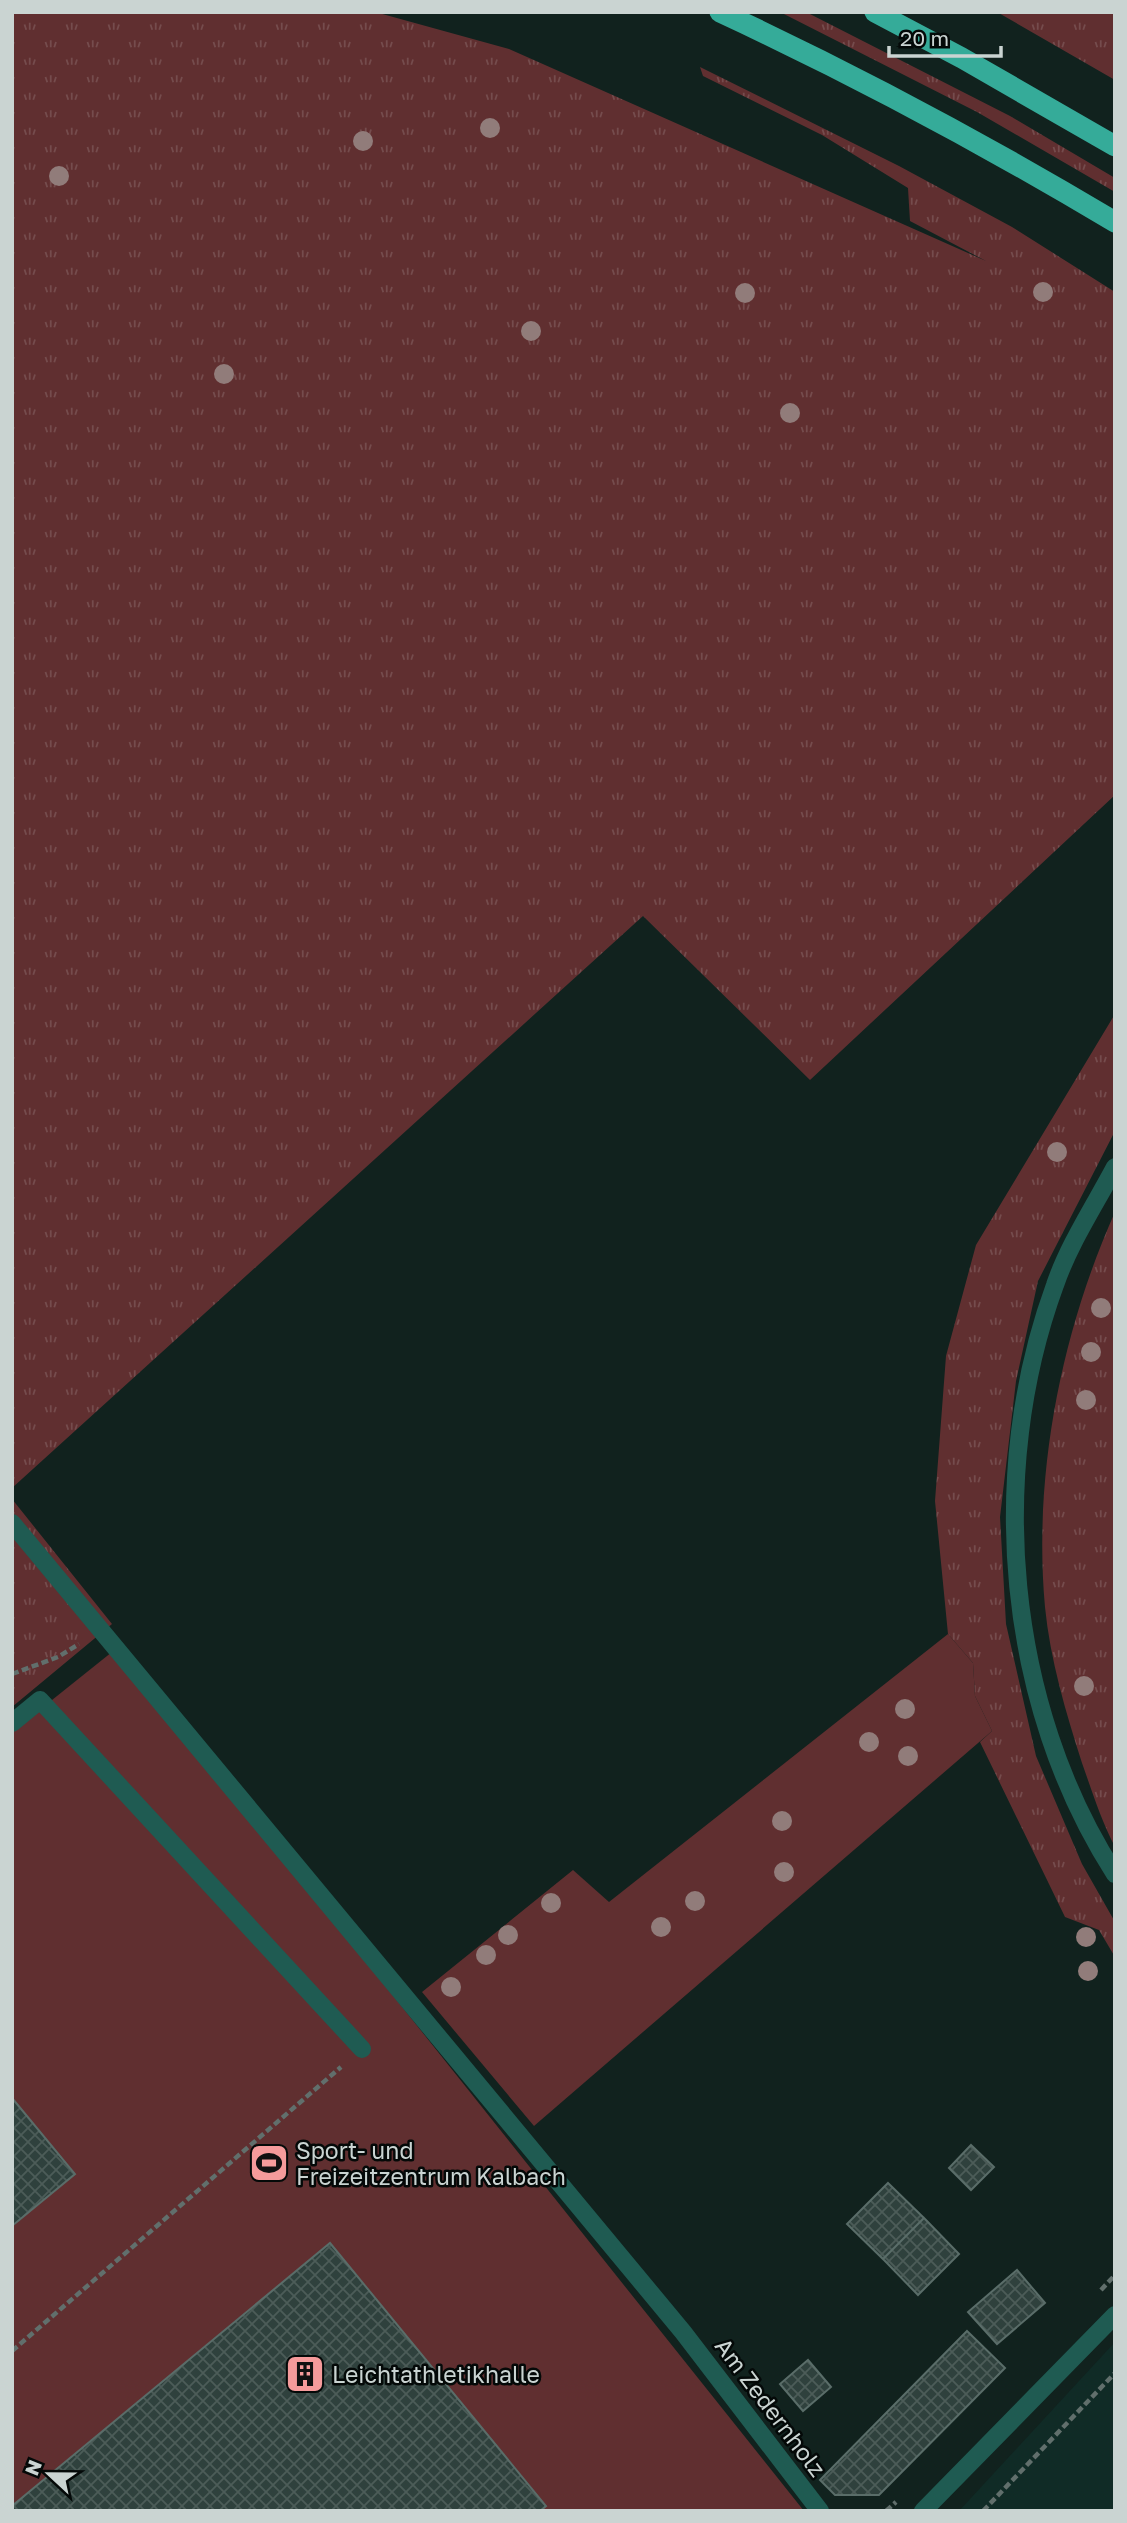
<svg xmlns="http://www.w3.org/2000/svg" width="1127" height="2523" viewBox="0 0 1127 2523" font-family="'Golos Text',sans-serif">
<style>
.built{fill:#102b26}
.grass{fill:url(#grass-tufts)}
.green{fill:#602f30}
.building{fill:url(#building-cross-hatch);stroke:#5a6d69;stroke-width:2}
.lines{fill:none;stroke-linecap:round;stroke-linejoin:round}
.path{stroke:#616f6c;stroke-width:4.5;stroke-dasharray:7 3.5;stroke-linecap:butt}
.minor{stroke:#1f5b52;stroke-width:18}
.highway{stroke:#35ab99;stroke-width:21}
.tree{fill:#917c7a}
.labels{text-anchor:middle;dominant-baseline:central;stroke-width:5;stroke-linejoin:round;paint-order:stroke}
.poi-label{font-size:23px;fill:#cad4d2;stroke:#040908;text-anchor:start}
.street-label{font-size:23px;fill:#cad4d2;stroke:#040908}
</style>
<defs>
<pattern id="grass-tufts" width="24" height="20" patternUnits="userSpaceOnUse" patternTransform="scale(1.75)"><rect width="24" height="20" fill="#602f30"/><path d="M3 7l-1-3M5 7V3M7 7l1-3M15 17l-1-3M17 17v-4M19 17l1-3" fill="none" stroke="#754c4d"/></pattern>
<pattern id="building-cross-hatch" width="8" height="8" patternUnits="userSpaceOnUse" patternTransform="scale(1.75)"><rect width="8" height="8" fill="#2f413d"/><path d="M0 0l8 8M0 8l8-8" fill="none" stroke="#4c5c58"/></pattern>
</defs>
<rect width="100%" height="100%" fill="#11221e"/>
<path class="built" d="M1115,2342V2511H959Z"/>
<path class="grass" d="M12,12H375L509,49L986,261L910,221L908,188L822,135L703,76L700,67L899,166L1012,227L1115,292V795L810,1080L643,916L12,1488Z
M780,12H806L1010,116L1115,178V192L977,112Z
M997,12H1115V80Z
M1115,1014V1131L1038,1281L1016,1381L1000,1517L1006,1624L1036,1756L1082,1864L1115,1922V1957L1099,1930L1065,1917L980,1742L992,1731L975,1696L973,1663L948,1634L935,1501L946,1356L976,1245Z
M1115,1212V1847C1101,1820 1092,1791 1082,1763C1066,1713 1050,1659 1045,1607C1033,1475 1061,1333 1115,1212Z
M12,1499L112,1624L12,1707Z"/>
<path class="green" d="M948,1634L973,1663L975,1696L992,1731L534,2126L422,1992L573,1870L609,1902Z
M112,1652L391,1993L804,2511H12V1732Z"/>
<path class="building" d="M12,2098L75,2174L12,2226Z
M971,2145L994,2167L971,2190L949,2168Z
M888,2183L924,2218L883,2259L847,2224Z
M924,2218L959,2254L918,2295L883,2259Z
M330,2243L546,2506L540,2511H12V2506Z
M1017,2270L1045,2303L997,2344L968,2312Z
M967,2331L1005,2368L879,2495H835L820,2480Z
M808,2360L831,2387L803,2411L780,2384Z"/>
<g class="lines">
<path class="path" d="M12,1674L58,1657L79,1644
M1101,2290L1115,2275
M12,2351L341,2067
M886,2511L896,2502
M983,2511L1115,2373"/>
<path class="minor" d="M1115,1167C1095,1205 1069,1244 1055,1285C986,1473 1006,1705 1115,1874
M12,1523L683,2332L820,2511
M12,1723L40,1700L362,2049
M923,2511L1115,2315"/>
<path class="highway" d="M720,12C856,75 986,145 1115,222
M875,12L962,58L1115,146"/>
</g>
<g class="tree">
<circle cx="490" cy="128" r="10"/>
<circle cx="363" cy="141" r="10"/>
<circle cx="59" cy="176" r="10"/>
<circle cx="1043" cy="292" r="10"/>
<circle cx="745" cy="293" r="10"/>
<circle cx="531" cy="331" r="10"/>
<circle cx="224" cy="374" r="10"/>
<circle cx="790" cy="413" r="10"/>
<circle cx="1057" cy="1152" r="10"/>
<circle cx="1101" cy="1308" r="10"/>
<circle cx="1091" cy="1352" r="10"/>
<circle cx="1086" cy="1400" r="10"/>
<circle cx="1084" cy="1686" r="10"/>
<circle cx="905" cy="1709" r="10"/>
<circle cx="869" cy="1742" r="10"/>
<circle cx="908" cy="1756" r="10"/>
<circle cx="782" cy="1821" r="10"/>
<circle cx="784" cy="1872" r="10"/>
<circle cx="695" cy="1901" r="10"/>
<circle cx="551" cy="1903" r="10"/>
<circle cx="661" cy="1927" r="10"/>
<circle cx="508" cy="1935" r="10"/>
<circle cx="1086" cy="1937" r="10"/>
<circle cx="486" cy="1955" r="10"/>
<circle cx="1088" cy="1971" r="10"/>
<circle cx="451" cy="1987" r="10"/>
</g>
<defs>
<g id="stadium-square" transform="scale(2.0125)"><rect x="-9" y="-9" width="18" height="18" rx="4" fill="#f59b9b" stroke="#040908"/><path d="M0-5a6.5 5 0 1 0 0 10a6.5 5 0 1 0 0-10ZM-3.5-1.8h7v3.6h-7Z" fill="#111"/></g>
<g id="building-square" transform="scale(2.0125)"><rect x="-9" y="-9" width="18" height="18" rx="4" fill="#f59b9b" stroke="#040908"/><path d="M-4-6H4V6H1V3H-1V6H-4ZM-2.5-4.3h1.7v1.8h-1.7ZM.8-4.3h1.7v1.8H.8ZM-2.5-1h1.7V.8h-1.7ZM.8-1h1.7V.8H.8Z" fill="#111"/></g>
</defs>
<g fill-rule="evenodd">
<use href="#stadium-square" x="269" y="2163"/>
<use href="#building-square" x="305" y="2374"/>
</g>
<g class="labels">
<g class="poi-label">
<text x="296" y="2150">Sport- und<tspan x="296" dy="26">Freizeitzentrum Kalbach</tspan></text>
<text x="332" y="2374">Leichtathletikhalle</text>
</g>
<g class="street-label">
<text transform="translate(771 2407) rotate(53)">Am Zedernholz</text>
</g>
</g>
<rect width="1127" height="2523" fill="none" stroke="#cad4d2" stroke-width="28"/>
<g transform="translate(49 2474) rotate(292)" stroke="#040908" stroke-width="5" paint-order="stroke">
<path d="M0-5L12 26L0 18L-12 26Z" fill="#cad4d2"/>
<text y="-10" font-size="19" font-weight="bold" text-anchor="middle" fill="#cad4d2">N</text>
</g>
<path d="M889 46v10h112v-10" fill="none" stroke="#cad4d2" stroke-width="3.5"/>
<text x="900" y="46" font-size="21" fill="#cad4d2" stroke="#040908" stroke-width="5" paint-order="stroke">20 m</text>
</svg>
